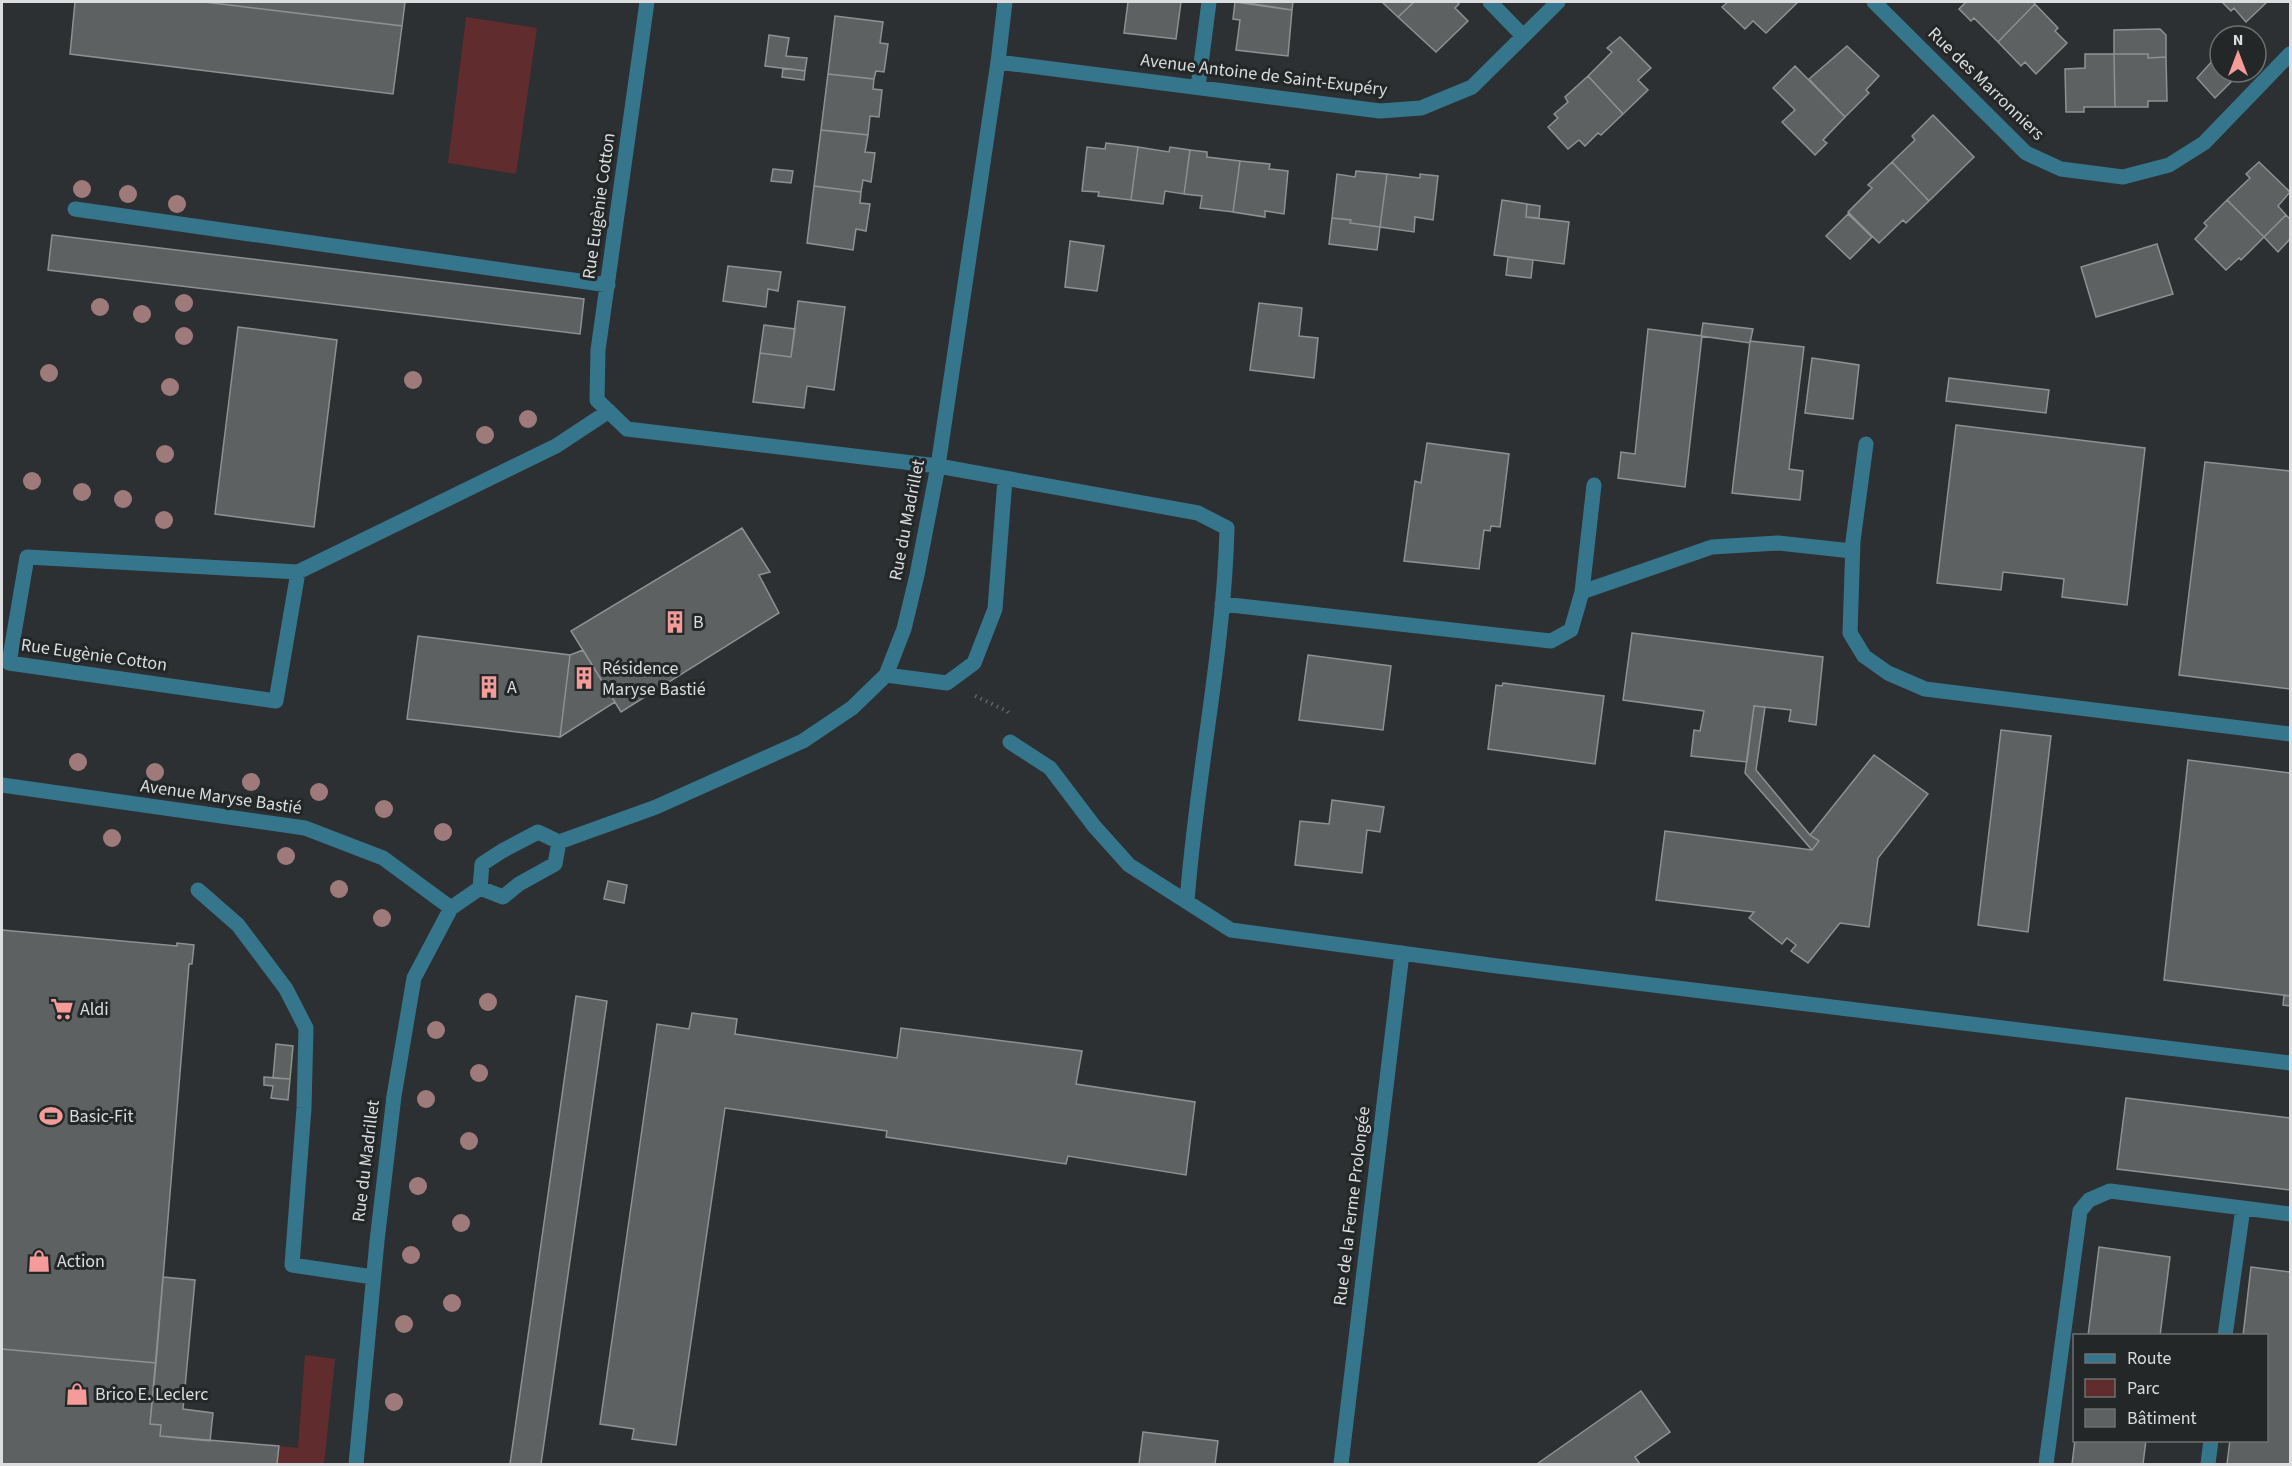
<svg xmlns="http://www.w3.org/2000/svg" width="2292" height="1466" viewBox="0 0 2292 1466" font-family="'Source Sans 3',sans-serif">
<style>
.green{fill:#612c2d}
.building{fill:#5d6162;stroke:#8d9193;stroke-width:1.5}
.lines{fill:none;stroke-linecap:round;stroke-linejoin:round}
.path{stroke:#616466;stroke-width:4;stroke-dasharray:1.5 4.5;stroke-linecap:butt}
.minor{stroke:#36768d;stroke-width:15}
.tree{fill:#9f7a7a}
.labels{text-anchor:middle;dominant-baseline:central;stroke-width:6;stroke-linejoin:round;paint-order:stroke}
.street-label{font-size:18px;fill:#dbddde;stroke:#232728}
.poi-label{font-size:18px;fill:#dbddde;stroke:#232728;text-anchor:start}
</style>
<rect width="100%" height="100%" fill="#2d3032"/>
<path class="green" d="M466,17L537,28L516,174L448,163Z
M305,1355L335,1359L324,1464H277L279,1446L298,1448Z"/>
<path class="building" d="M75,2H204L402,26L393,94L70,54Z
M204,2H405L402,26Z
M1128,2H1181L1176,39L1124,33Z
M1235,2L1292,10L1288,56L1236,50L1240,20L1233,19Z
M1241,2H1293L1292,10Z
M1382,2H1414L1398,17Z
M1414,2H1457L1459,4L1455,8L1468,21L1436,52L1398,17Z
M1728,2H1798L1766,33L1753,21L1745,29L1722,7Z
M1966,2H2033L2035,4L1998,42L1974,18L1971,21L1959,9Z
M2222,2H2267L2246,22L2234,8L2231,11Z
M2035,4L2058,28L2055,31L2067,43L2036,74L2025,62L2021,66L1998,42Z
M835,16L883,22L880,43L888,44L884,72L876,71L874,79L828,74Z
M2160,29L2166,35V57L2148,58V54H2114V30Z
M769,35L789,38L786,56L807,58L805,71L765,66Z
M1620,37L1651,68L1638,80L1648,90L1623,114L1588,76L1612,52L1607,48Z
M1847,46L1879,76L1866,90L1869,93L1845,117L1809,79Z
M2085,54H2114L2115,107H2084V112H2066L2065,69L2085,68Z
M2114,54H2148V58L2166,57L2167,101H2148V107H2115Z
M2214,59L2220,65V72H2227L2234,79L2215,98L2197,78Z
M1795,66L1845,117L1823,140L1827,143L1815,155L1782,122L1795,110L1773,88Z
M783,68L805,71L804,80L782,77Z
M828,74L874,79L873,89L882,90L879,117L870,116L868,135L821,130Z
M1588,76L1623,114L1601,135L1598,133L1585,146L1579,140L1568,149L1548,127L1558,118L1554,114L1568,102L1565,97Z
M1933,115L1974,157L1929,201L1892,162L1915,140L1912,136Z
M821,130L868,135L865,152L875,153L871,182L863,180L861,192L814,186Z
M1106,143L1138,147L1131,200L1098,196L1099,192L1082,191L1087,147L1105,149Z
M1138,147L1169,152L1170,147L1190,150L1184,194L1165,191L1163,204L1131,200Z
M1190,150L1207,152V157L1240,161L1233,212L1200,208L1202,196L1184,194Z
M1240,161L1270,164L1269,169L1288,171L1284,214L1265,211V217L1233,212Z
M1892,162L1929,201L1906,223L1903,220L1879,243L1848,212L1872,188L1868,185Z
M2259,162L2290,192L2278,206L2286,215L2264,237L2227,200L2250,178L2246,174Z
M773,169L793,171L791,183L771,181Z
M1356,171L1387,174L1380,227L1350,223L1351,220L1332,218L1337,174L1355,177Z
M1387,174L1420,178V174L1438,176L1433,220L1415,217L1414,232L1380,227Z
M814,186L861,192L860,203L870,204L866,231L856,229L853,250L807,243Z
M1502,200L1527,204L1526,217L1569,222L1564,264L1494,255Z
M2227,200L2264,237L2241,260L2239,258L2226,270L2195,239L2207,226L2204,223Z
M1527,204L1540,206L1539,218L1526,217Z
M1848,214L1872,237L1850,259L1826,236Z
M2286,215L2290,219V239L2278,252L2264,237Z
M1332,218L1351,220L1350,223L1380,227L1377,250L1329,244Z
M52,235L584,299L580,334L48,270Z
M1070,241L1104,246L1097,291L1065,287Z
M2157,244L2173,294L2096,317L2081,267Z
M1508,257L1533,260L1531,278L1506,275Z
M728,266L781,272L778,291L768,289L766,307L723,301Z
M798,301L845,307L834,390L807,386L804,408L753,402L760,353L791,357Z
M1259,303L1302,308L1299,336L1318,338L1314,378L1250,370Z
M1703,323L1753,329L1750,343L1701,336Z
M764,325L795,329L791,357L760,353Z
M238,327L337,340L314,527L215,514Z
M1648,329L1702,336L1685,487L1618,478L1621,452L1635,454Z
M1750,341L1804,347L1789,469L1803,471L1800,500L1732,493Z
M1812,358L1859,365L1853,419L1805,413Z
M1949,378L2049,390L2046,413L1946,401Z
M1956,425L2145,448L2127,605L2062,597L2064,579L2003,572L2001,590L1937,583Z
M1427,443L1509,454L1500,527L1491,526L1490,531L1484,530L1479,569L1404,561L1415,481L1421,483Z
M2205,462L2290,471V689L2179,675Z
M742,528L770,572L759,575L779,613L621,712L571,631Z
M1632,633L1823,657L1816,725L1789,721L1791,710L1754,706L1747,762L1691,756L1694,730L1700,731L1704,711L1623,700Z
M418,636L570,655L560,737L407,719Z
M583,650L615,702L560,737L570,655Z
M1308,655L1391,666L1383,730L1299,720Z
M1503,683L1604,696L1595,764L1488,749L1496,685L1502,686Z
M1754,706L1765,707L1756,770L1810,835L1819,841L1812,850L1745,773Z
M2001,730L2051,736L2028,932L1978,925Z
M1874,755L1928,794L1878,858L1869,927L1840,923L1808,963L1791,951L1796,945L1787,938L1782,944L1749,918L1754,912L1656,900L1665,831L1812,850L1819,841L1810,835Z
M2188,760L2290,773V996L2164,980Z
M1332,800L1384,807L1380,832L1367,830L1362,873L1295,865L1300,821L1329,824Z
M608,881L627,885L624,903L604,899Z
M2,930L177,946V943L194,945L192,964H189L156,1363L2,1349Z
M2284,995L2290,996V1006L2283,1005Z
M576,996L607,1001L541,1464H510Z
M692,1013L737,1019L735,1034L897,1058L901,1028L1082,1051L1076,1084L1195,1102L1186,1175L1068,1156L1066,1164L886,1137L887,1131L725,1108L676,1445L632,1439L634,1429L600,1424L657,1024L689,1029Z
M276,1044L293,1046L290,1079L273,1078Z
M264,1077L290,1079L288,1100L271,1098L273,1086L264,1085Z
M2126,1098L2290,1118V1190L2117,1169Z
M2099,1247L2170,1257L2160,1336H2088Z
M2251,1267L2290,1272V1464H2227L2230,1440H2266V1336H2243Z
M163,1277L195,1280L183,1409L213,1413L210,1441L160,1436L161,1425L150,1424Z
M2,1349L156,1363L150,1424L161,1425L160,1436L279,1446L277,1464H2Z
M1641,1391L1670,1432L1635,1457L1640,1464H1537Z
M1143,1432L1218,1441L1215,1464H1139Z
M2075,1440H2146L2143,1464H2072Z"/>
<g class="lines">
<path class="path" d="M975,696L1007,711L1010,715"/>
<path class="minor" d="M647,2L598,350L597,400L627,429L938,466L1198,513L1227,528C1224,654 1196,777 1187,902
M1490,2L1523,36
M1874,2L2026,153L2061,169L2123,177L2169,165L2204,143L2290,54
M998,62L1380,111L1421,108L1472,87L1558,2
M1198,87L1209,2
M75,209L608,285
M1866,444L1853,541L1850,633L1864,656L1888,673L1925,689L2290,734
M298,572L276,701L9,663L27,557L298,572L556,446L609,411
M1582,592L1594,485
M1222,604L1551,641L1571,630L1582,592L1712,547L1778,543L1852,551
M886,675L947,683L974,663L995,609L1005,479
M1010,742L1050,768L1094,826L1129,865L1231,930L1497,966L2290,1063
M2,785L305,828L383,858L451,908
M480,888L503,897L519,884L555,864L559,842
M198,890L238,925L286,989L306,1028L304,1108L292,1265L373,1277
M2225,1336L2243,1208
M356,1464L377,1241L394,1096L414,978L451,908L480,888L482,864L502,851L538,832L559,842L656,807L803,741L852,708L886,675L904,629L917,575L938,466L998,62L1005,2
M1341,1464L1402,953
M2046,1464L2080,1211L2089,1200L2110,1191L2290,1214
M2208,1464L2211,1440"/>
</g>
<g class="tree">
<circle cx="82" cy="189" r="9"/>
<circle cx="128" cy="194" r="9"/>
<circle cx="177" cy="204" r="9"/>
<circle cx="184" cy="303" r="9"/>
<circle cx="100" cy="307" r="9"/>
<circle cx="142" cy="314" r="9"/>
<circle cx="184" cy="336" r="9"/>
<circle cx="49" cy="373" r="9"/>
<circle cx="413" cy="380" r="9"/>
<circle cx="170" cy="387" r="9"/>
<circle cx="528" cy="419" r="9"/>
<circle cx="485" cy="435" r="9"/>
<circle cx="165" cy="454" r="9"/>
<circle cx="32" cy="481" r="9"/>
<circle cx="82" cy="492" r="9"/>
<circle cx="123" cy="499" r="9"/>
<circle cx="164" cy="520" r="9"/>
<circle cx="78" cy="762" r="9"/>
<circle cx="155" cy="772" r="9"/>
<circle cx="251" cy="782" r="9"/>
<circle cx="319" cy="792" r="9"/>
<circle cx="384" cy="809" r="9"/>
<circle cx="443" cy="832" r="9"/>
<circle cx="112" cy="838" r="9"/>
<circle cx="286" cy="856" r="9"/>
<circle cx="339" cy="889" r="9"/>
<circle cx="382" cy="918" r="9"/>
<circle cx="488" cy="1002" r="9"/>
<circle cx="436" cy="1030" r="9"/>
<circle cx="479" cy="1073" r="9"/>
<circle cx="426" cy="1099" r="9"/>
<circle cx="469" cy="1141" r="9"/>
<circle cx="418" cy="1186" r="9"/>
<circle cx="461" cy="1223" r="9"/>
<circle cx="411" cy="1255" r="9"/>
<circle cx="452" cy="1303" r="9"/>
<circle cx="404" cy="1324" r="9"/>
<circle cx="394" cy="1402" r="9"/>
</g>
<defs>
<g id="building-bare" transform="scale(1.8)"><path d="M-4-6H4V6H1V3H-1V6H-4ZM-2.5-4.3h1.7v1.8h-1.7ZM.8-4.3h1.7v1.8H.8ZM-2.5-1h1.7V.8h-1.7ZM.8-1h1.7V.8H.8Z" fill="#f59b9a" stroke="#232728" stroke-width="2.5" paint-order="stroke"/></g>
<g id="supermarket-bare" transform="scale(1.8)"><path d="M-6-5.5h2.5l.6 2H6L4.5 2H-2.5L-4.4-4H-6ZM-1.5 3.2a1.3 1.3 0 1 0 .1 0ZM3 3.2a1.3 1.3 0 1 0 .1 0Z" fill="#f59b9a" stroke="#232728" stroke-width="2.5" paint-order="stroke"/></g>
<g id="stadium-bare" transform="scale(1.8)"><path d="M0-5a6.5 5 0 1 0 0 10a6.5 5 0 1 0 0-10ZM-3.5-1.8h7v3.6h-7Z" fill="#f59b9a" stroke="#232728" stroke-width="2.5" paint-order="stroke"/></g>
<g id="shop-bare" transform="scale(1.8)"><path d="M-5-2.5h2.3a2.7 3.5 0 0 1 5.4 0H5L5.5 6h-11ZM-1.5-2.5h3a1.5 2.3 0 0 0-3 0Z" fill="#f59b9a" stroke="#232728" stroke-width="2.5" paint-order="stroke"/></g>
</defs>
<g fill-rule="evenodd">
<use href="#building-bare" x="675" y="622"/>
<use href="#building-bare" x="584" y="678"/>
<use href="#building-bare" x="489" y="687"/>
<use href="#supermarket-bare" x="62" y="1009"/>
<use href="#stadium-bare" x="51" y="1116"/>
<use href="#shop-bare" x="39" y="1261"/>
<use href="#shop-bare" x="77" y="1394"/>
</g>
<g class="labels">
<g class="street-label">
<text transform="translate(1264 75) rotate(7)">Avenue Antoine de Saint-Exupéry</text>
<text transform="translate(1986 84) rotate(44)">Rue des Marronniers</text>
<text transform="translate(599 206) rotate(-82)">Rue Eugènie Cotton</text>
<text transform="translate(907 520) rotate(-79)">Rue du Madrillet</text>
<text transform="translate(94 655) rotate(8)">Rue Eugènie Cotton</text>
<text transform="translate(221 797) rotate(8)">Avenue Maryse Bastié</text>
<text transform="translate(366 1161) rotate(-83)">Rue du Madrillet</text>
<text transform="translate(1352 1206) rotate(-83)">Rue de la Ferme Prolongée</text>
</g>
<g class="poi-label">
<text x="693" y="622">B</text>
<text x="602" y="668">Résidence<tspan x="602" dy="21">Maryse Bastié</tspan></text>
<text x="507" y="687">A</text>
<text x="80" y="1009">Aldi</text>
<text x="69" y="1116">Basic-Fit</text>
<text x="57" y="1261">Action</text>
<text x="95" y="1394">Brico E. Leclerc</text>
</g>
</g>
<rect width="2292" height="1466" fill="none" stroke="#dbddde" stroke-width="6"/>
<rect x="2073" y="1334" width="195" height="108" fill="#232728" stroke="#6d7071" stroke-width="1.5"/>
<rect x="2085" y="1354" width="30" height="9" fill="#36768d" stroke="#6d7071" stroke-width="1.5"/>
<text x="2127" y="1364" font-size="18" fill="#dbddde">Route</text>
<rect x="2085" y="1379" width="30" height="18" fill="#612c2d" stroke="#6d7071" stroke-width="1.5"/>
<text x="2127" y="1394" font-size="18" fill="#dbddde">Parc</text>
<rect x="2085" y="1409" width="30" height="18" fill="#5d6162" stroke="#6d7071" stroke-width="1.5"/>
<text x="2127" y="1424" font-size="18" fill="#dbddde">Bâtiment</text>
<g transform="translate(2238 54)"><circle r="28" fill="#232728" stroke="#6d7071" stroke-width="1.5"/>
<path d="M0-4.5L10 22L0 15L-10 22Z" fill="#f59b9a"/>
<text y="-9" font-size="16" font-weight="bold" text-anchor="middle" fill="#dbddde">N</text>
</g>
</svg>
